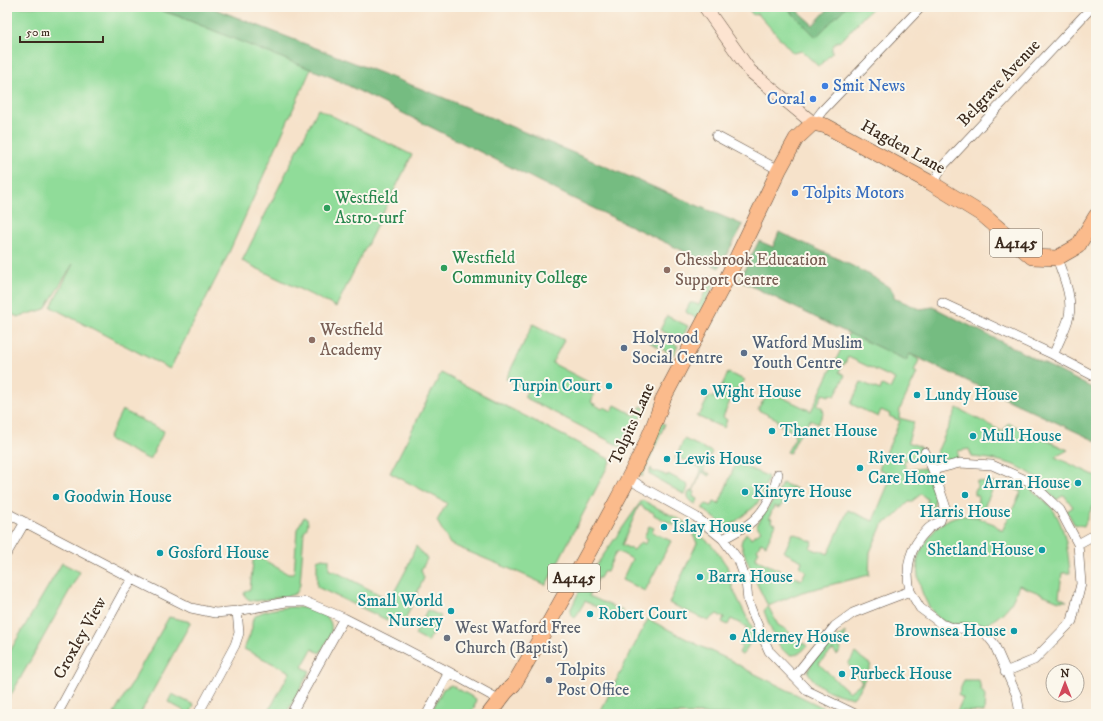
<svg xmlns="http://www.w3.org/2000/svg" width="1103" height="721" viewBox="0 0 1103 721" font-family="'IM FELL DW Pica',serif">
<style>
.green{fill:#90dc99;stroke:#66835c}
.forest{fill:#74bc81;stroke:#587350}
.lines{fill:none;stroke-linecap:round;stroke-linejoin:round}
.street-casing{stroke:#574638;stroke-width:10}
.secondary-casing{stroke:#574638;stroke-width:14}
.primary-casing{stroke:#574638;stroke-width:16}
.street{stroke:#fff;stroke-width:9}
.secondary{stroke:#fde4d1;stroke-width:13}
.primary{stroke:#fbbb8c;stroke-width:15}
.shop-dot{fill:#3f7fe0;stroke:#fbf7ec;stroke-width:1.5}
.leisure-dot{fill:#2e9e5b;stroke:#fbf7ec;stroke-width:1.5}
.education-dot{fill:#8d6e63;stroke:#fbf7ec;stroke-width:1.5}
.service-dot{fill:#5c6f8a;stroke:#fbf7ec;stroke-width:1.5}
.culture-dot{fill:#0f9aa8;stroke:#fbf7ec;stroke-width:1.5}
.worship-dot{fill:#6b7280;stroke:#fbf7ec;stroke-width:1.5}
.labels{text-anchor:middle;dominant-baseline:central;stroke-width:4;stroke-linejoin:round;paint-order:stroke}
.shield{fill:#fbf7ec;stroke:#75685c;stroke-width:1}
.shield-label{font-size:16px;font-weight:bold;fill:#3b2a1e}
.street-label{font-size:17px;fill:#3b2a1e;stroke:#fbf7ec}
.shop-label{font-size:17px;fill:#366cbe;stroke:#fbf7ec;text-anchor:start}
.leisure-label{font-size:17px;fill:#27864d;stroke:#fbf7ec;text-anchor:start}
.education-label{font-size:17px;fill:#785e54;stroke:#fbf7ec;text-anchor:start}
.service-label{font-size:17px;fill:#4e5e75;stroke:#fbf7ec;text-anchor:start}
.culture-label{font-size:17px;fill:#0d838f;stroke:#fbf7ec;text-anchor:start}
.worship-label{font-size:17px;fill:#5b616d;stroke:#fbf7ec;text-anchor:start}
</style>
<rect width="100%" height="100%" fill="#fbf7ec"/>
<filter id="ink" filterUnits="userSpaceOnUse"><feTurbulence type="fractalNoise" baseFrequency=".025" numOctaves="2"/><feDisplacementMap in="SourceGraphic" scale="8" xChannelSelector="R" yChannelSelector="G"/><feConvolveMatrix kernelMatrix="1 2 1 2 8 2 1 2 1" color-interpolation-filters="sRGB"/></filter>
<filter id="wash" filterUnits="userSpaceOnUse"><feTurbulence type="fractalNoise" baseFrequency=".012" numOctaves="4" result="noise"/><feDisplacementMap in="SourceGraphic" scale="16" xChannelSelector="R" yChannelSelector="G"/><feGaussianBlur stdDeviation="0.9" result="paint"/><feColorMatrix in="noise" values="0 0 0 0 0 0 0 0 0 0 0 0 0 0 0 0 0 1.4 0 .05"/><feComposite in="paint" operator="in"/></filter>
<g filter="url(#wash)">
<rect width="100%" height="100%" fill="#f6e2ca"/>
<path class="green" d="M7,7H150L178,16L311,69L227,257L170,369L51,307L73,264L45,309L18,317L7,312Z
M747,7H786L816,37L846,7H874L864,16L845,37H844L839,42L837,41L832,47V53L821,64L818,66L802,51L793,53L758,14L753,15Z
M318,109L412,155L336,307L242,261Z
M713,275L717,277L698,319L687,313L686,311L690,303H693L699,305Z
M667,316L688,326L681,341L660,330Z
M533,324L564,340L552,363L590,383L586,391L594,395L591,402L602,409L604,407L612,411L615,405L636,416L641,406L645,408L625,449L524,397L527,391L506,379Z
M849,333L906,360L910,354L919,360L914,371L917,373L900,409L899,418L914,422L908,442L921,447V458L914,460L912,457L904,461L906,470L925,468L935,497L933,509L926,502L928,500L921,494L911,502H909L894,517L882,525L870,552L869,575L802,592L768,606L778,625L787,630L799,642L805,644L807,646C784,674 771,629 764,611L768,606L758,586L746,558L741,544L742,540L746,533L751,538L761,531L756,525L759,521L777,494L782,483L797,489L794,496L787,493L781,507L779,506V508L774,506L769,518L772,519L771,522L776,524L766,545L761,542L757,550L759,551L755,559L801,580L806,571L800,567L802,561L784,552L793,533L813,542L810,548L818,551L819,550L828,554L848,510L873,521L892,475L879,469L900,421L889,416L890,414L881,410L878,417L851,404L861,382L880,390L882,385L890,389L895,379L848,357L844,365L843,364L839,372L845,375L835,396L830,394L829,396L823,394L817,405L823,408L822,410L824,411L818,424L810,420L797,439L790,453L787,452L795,438L794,432L778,424L777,419L758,410L760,405L771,392L811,411Z
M654,334L678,346L673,355L649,342Z
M441,373L611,460L546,585L522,574L450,544L437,521L447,503L390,473Z
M728,373L745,380L734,392L723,417L727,420L724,428L696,416L700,414L709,396L713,398L717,390L719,391Z
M957,408L1003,432L1008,423L1068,450L1055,457L1096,476V498L1084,526L1074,524L1067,511L1073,507L1064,495L1056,500C1049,493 1042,482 1034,476C1015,462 995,459 972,457L969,449L958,451V458L943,461L938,457L937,452Z
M122,410L164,431L150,460L108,439Z
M658,422L665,424L642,477L639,473Z
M684,439L712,452L703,471L710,474L709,476L702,472L693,491L695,492L693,497L698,499L696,504C693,503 687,499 688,494C689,491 691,492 693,490C696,486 699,476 701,471L700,468L685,460L675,458L679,451L680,449V448Z
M736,463L767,476L768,479L761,498L755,506L730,526H725L703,509V507L706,504L712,506L714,502L719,504Z
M651,468L653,472H659L667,476L668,474L687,484L688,487L685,495L649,474V473Z
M977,481L996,483L979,517L978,518L994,524L1002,531L1021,492L1013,488C1021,482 1027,485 1034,492C1039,496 1046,501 1050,506C1065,523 1068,551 1070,573H1062L1059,597L1067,601H1059L1019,585C1016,592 1013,602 1008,607C1002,615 988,625 978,627C970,629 953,625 945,622C926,613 914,578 918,558C920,551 924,545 928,539C934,529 946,518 958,516C964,515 971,517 977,517L978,495H975V489H977Z
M642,500L692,526L689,533L679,524L676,522L674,525L654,515V513L643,508L642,505L638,507L637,510L622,545L634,550L641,542L645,544L648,539L644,537L649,526L654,528L652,532L671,541L645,591L622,580L632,559L619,552H616L607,571H604L600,578H598L589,596L623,611L619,619L585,601L575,618L571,615L570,611L581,587Z
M304,517L307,519C309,524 307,528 304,532L300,584C299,589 298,593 292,595L257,601C251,601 245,599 244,593L250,589L254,554L288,574H294L297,529Z
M695,531L712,545L727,566L733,589L753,630L757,642L752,641C747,645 747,651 742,655L739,653L742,647L739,645L747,627L731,619L728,625L722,622L724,618L717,614L708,621L669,603L697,543L693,535Z
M416,546L427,559L421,570L424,578L402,627L317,587V560L322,558L329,559V570L334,571L390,600L406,570Z
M62,563L80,572L7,702V656Z
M291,607C305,607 335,611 331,631C330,638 324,646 320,653L312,649L302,667L310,671L286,714H267L290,672L244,649C246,643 250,637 251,631C253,628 251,623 253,619C257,610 282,608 291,607Z
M427,610L441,616L428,642L415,635Z
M169,617L191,622L140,714H114Z
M648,619L706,649L734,662L747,670L836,714H599Z
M845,632V640L839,645L841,650L837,655L833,650L819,663L821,666L849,692L862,682L848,664L855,653L871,665L859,691L853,698C835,694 817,689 808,672C812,656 832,643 845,632Z
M964,680H979L981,690L985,695L984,712L962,711V714H956L963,698L958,695Z
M451,685L476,699L474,708L469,714H430L443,689Z
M172,694L194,705L190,714L168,702Z"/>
<path class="forest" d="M150,7H210L437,95L743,225L719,268L572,198L331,77L261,50L178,16Z
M786,7H793L813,25L830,7H846L816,37Z
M779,232C797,240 887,279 893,292C894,293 894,296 894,298L920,309L933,307L1096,390V441L910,354L906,360L835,327L739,280L759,241L773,247Z"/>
</g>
<g filter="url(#ink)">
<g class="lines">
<g class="street-casing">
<path id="street" d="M813,123L822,111L921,7
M716,136L779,170
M931,183L937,177L941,168L1092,7
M942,303L1052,354L1096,377
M1052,354L1055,351C1059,341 1067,326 1069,316C1073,297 1063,276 1057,258
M933,470L960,463L992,465L1028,481L1038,489L1060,510L1078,544L1081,584L1072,621L1034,660L1005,672
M629,478L640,486L696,517L723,539L739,561L746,581L748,601L754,617L769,651L808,691L855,714
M7,513L133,579L191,608L215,613L237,611L286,602H306L344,618L401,647L449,672L500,700
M723,539C732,534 742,529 750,523C766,511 774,492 778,474
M1078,544L1096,534
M7,553L25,522
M910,591C905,567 909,548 927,530C930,526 936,524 940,521L945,505L933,470L925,452
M794,677L835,626L853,613L881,602L910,591L920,608L935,619L941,624L954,628L974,629L986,634L994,644L1017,696L1020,714
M57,714L124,591L133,579
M198,714L235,645L239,633L237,611
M291,714L344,618
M427,714L449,672"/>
</g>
<g class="secondary-casing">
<path id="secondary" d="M705,7L750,71L813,123"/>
</g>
<g class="primary-casing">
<path id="primary" d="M489,714L506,692L514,684C544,633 573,580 602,528C624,486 649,445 663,399L728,276L779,170L796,139L813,123L826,126L931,183L983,215L1032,257L1057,258L1078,246L1096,216"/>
</g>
<use href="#street" class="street"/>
<use href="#secondary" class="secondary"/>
<use href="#primary" class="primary"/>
</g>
</g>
<g class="shop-dot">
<circle cx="825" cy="86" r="4"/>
<circle cx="813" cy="99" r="4"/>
<circle cx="795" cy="193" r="4"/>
</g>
<g class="leisure-dot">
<circle cx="327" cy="208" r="4"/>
<circle cx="444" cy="268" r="4"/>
</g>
<g class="education-dot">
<circle cx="667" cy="270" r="4"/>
<circle cx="312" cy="340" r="4"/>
</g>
<g class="service-dot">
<circle cx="624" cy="348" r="4"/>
<circle cx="744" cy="353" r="4"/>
<circle cx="549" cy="680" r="4"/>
</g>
<g class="culture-dot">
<circle cx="609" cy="386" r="4"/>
<circle cx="704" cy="392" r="4"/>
<circle cx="917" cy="395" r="4"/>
<circle cx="772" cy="431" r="4"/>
<circle cx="973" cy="436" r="4"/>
<circle cx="667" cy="459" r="4"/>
<circle cx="860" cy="468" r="4"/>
<circle cx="1078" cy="483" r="4"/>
<circle cx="745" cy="492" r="4"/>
<circle cx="965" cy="495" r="4"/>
<circle cx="56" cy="497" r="4"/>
<circle cx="664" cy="527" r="4"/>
<circle cx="1042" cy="550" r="4"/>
<circle cx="160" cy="553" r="4"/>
<circle cx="700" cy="577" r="4"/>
<circle cx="451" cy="611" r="4"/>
<circle cx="590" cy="614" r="4"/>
<circle cx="1014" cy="631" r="4"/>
<circle cx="733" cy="637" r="4"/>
<circle cx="842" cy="674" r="4"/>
</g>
<circle class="worship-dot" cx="447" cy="638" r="4"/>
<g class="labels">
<g class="shield">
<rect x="990" y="229" width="52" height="28" rx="3"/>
<rect x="548" y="564" width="52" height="28" rx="3"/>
</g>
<g class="shield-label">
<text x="1016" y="243">A4145</text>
<text x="574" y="578">A4145</text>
</g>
<g class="street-label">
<text transform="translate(999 83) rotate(-47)">Belgrave Avenue</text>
<text transform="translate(903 147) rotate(29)">Hagden Lane</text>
<text transform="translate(632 424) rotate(-66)">Tolpits Lane</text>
<text transform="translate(80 638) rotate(-61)">Croxley View</text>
</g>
<g class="shop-label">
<text x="833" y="86">Smit News</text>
<text x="805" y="99" text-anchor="end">Coral</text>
<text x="803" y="193">Tolpits Motors</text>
</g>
<g class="leisure-label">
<text x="335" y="198">Westfield<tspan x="335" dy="20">Astro-turf</tspan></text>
<text x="452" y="258">Westfield<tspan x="452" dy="20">Community College</tspan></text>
</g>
<g class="education-label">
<text x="675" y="260">Chessbrook Education<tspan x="675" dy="20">Support Centre</tspan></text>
<text x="320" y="330">Westfield<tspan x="320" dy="20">Academy</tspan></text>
</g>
<g class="service-label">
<text x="632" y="338">Holyrood<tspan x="632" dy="20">Social Centre</tspan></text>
<text x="752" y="343">Watford Muslim<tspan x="752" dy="20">Youth Centre</tspan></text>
<text x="557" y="670">Tolpits<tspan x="557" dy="20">Post Office</tspan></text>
</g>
<g class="culture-label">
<text x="601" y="386" text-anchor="end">Turpin Court</text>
<text x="712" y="392">Wight House</text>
<text x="925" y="395">Lundy House</text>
<text x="780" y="431">Thanet House</text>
<text x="981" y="436">Mull House</text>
<text x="868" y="458">River Court<tspan x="868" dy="20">Care Home</tspan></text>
<text x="675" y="459">Lewis House</text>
<text x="1070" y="483" text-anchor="end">Arran House</text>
<text x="753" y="492">Kintyre House</text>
<text x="64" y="497">Goodwin House</text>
<text x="965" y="512" text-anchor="middle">Harris House</text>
<text x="672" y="527">Islay House</text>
<text x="1034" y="550" text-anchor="end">Shetland House</text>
<text x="168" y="553">Gosford House</text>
<text x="708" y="577">Barra House</text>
<text x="443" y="601" text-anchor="end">Small World<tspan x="443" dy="20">Nursery</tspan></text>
<text x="598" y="614">Robert Court</text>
<text x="1006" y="631" text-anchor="end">Brownsea House</text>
<text x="741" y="637">Alderney House</text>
<text x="850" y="674">Purbeck House</text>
</g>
<g class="worship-label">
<text x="455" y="628">West Watford Free<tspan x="455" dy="20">Church (Baptist)</tspan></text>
</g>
</g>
<rect width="1103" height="721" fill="none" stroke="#fbf7ec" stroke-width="24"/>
<g transform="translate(1065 683)"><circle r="19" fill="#fbf7ec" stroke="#aea59a"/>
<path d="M0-3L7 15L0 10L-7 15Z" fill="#d1495b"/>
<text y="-6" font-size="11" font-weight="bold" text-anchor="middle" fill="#3b2a1e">N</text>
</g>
<path d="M20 36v6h83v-6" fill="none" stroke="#3b2a1e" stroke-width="2"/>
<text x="26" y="36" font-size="12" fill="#3b2a1e" stroke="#fbf7ec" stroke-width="3" paint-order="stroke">50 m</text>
</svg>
